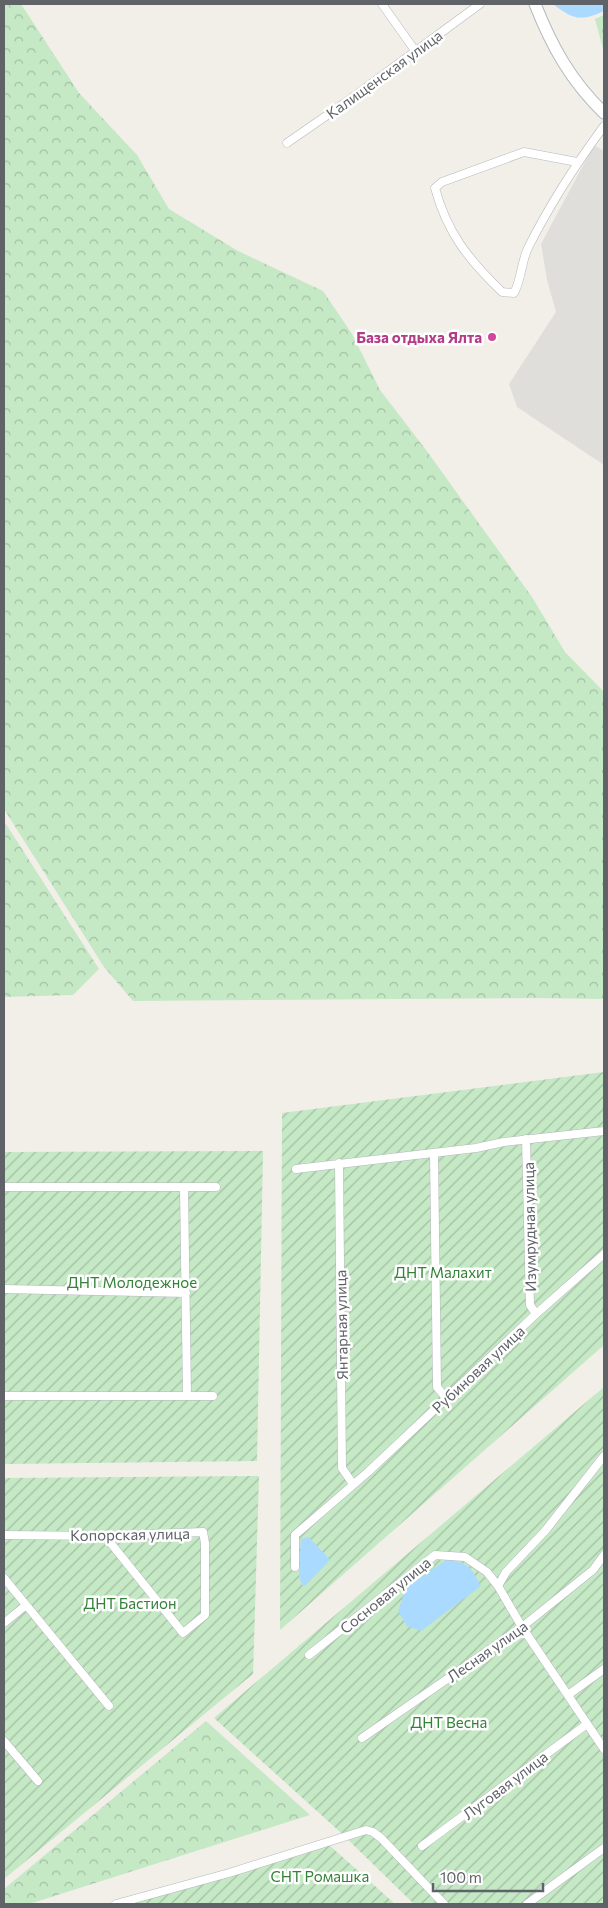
<svg xmlns="http://www.w3.org/2000/svg" width="608" height="1908" viewBox="0 0 608 1908" font-family="Commissioner,sans-serif">
<style>
.industrial{fill:#e0deda}
.grass{fill:url(#grass-tufts)}
.forest{fill:url(#forest-crowns)}
.garden{fill:url(#garden-furrows)}
.water{fill:#aadaff}
.lines{fill:none;stroke-linecap:round;stroke-linejoin:round}
.street-casing{stroke:#b5b8bc;stroke-width:9}
.secondary-casing{stroke:#b6babf;stroke-width:13}
.street{stroke:#fff;stroke-width:8}
.secondary{stroke:#fff;stroke-width:11}
.hotel-dot{fill:#d1479c;stroke:#fff;stroke-width:2}
.labels{text-anchor:middle;dominant-baseline:central;stroke-width:5;stroke-linejoin:round;paint-order:stroke}
.street-label{font-size:15px;fill:#5f6368;stroke:#fff}
.hotel-label{font-size:15px;font-weight:bold;fill:#b23c85;stroke:#fff;text-anchor:end}
.park-label{font-size:15px;fill:#348238;stroke:#fff}
</style>
<defs>
<pattern id="grass-tufts" width="24" height="20" patternUnits="userSpaceOnUse" patternTransform="scale(1.25)"><rect width="24" height="20" fill="#c5e8c5"/><path d="M3 7l-1-3M5 7V3M7 7l1-3M15 17l-1-3M17 17v-4M19 17l1-3" fill="none" stroke="#a3c0a4"/></pattern>
<pattern id="forest-crowns" width="20" height="18" patternUnits="userSpaceOnUse" patternTransform="scale(1.25)"><rect width="20" height="18" fill="#c5e8c5"/><path d="M2 6a3 3 0 1 1 6 0M12 15a3 3 0 1 1 6 0" fill="none" stroke="#a3c0a4"/></pattern>
<pattern id="garden-furrows" width="10" height="10" patternUnits="userSpaceOnUse" patternTransform="scale(1.25)"><rect width="10" height="10" fill="#c5e8c5"/><path d="M-1 1l2-2M0 10L10 0M9 11l2-2" fill="none" stroke="#a3c0a4"/></pattern>
</defs>
<rect width="100%" height="100%" fill="#f1efe8"/>
<path class="industrial" d="M594,145L604,151V465L517,407L509,384L556,312L547,280L541,244Z"/>
<path class="grass" d="M604,15V52L595,19Z"/>
<path class="forest" d="M4,4H21L79,93L137,155L169,209L238,251L323,291L352,334L380,390L426,450L532,597L565,652L604,692V999L535,998L133,1001L104,967L4,809Z
M4,821L99,969L73,995L4,997Z
M206,1721L310,1815L29,1904H4V1889Z"/>
<path class="garden" d="M604,1072V1345L280,1630L282,1113Z
M263,1151L257,1461L4,1464V1152Z
M604,1387V1904H414L339,1831L214,1718Z
M259,1476L253,1674L4,1879V1478Z
M328,1844L395,1904H108Z"/>
<path class="water" d="M553,4H604V11C580,22 573,19 553,4Z
M309,1537L330,1560L305,1586L302,1585L299,1576L301,1539Z
M446,1560C468,1561 471,1568 481,1586L421,1631L407,1626L398,1611L406,1588Z"/>
<g class="lines">
<g class="street-casing">
<path id="street" d="M382,4L416,52
M287,143L349,100L480,4
M577,162L524,152L442,182L435,188C447,233 469,260 502,292L514,293C521,281 521,263 528,248C549,206 576,164 604,126
M526,1139L530,1305L536,1314
M434,1153L437,1387L446,1398
M339,1163L342,1468L353,1484
M296,1169L476,1148L504,1142L604,1131
M4,1187H216
M184,1187L187,1396
M4,1289L186,1293
M4,1396H213
M4,1535L105,1536L203,1532L205,1543V1615L183,1633L105,1536
M295,1567V1535L368,1472L536,1314L604,1254
M4,1578L109,1706
M498,1586L522,1627L604,1749
M4,1623L25,1606
M309,1655L435,1555L465,1557L487,1572L498,1586L506,1572L545,1531L604,1456
M568,1695L604,1669
M362,1738L522,1627L593,1570L604,1555
M4,1741L38,1781
M422,1846L587,1724
M116,1904L229,1873L366,1830L373,1832L381,1838L444,1904
M527,1904L604,1848"/>
</g>
<g class="secondary-casing">
<path id="secondary" d="M535,4C552,47 571,81 604,113"/>
</g>
<use href="#street" class="street"/>
<use href="#secondary" class="secondary"/>
</g>
<circle class="hotel-dot" cx="492" cy="337" r="5"/>
<g class="labels">
<g class="street-label">
<text transform="translate(384 74) rotate(-36)">Калищенская улица</text>
<text transform="translate(529 1227) rotate(-91)">Изумрудная улица</text>
<text transform="translate(341 1325) rotate(-91)">Янтарная улица</text>
<text transform="translate(478 1369) rotate(-43)">Рубиновая улица</text>
<text transform="translate(130 1534) rotate(-1)">Копорская улица</text>
<text transform="translate(385 1595) rotate(-39)">Сосновая улица</text>
<text transform="translate(487 1651) rotate(-35)">Лесная улица</text>
<text transform="translate(505 1785) rotate(-37)">Луговая улица</text>
</g>
<g class="hotel-label">
<text x="482" y="337">База отдыха Ялта</text>
</g>
<g class="park-label">
<text x="443" y="1272">ДНТ Малахит</text>
<text x="132" y="1282">ДНТ Молодежное</text>
<text x="130" y="1603">ДНТ Бастион</text>
<text x="449" y="1722">ДНТ Весна</text>
<text x="320" y="1876">СНТ Ромашка</text>
</g>
</g>
<rect width="608" height="1908" fill="none" stroke="#5f6368" stroke-width="10"/>
<path d="M433 1883v8h110v-8" fill="none" stroke="#5f6368" stroke-width="2.5"/>
<text x="440" y="1883" font-size="15" fill="#5f6368" stroke="#ffffff" stroke-width="4" paint-order="stroke">100 m</text>
</svg>
